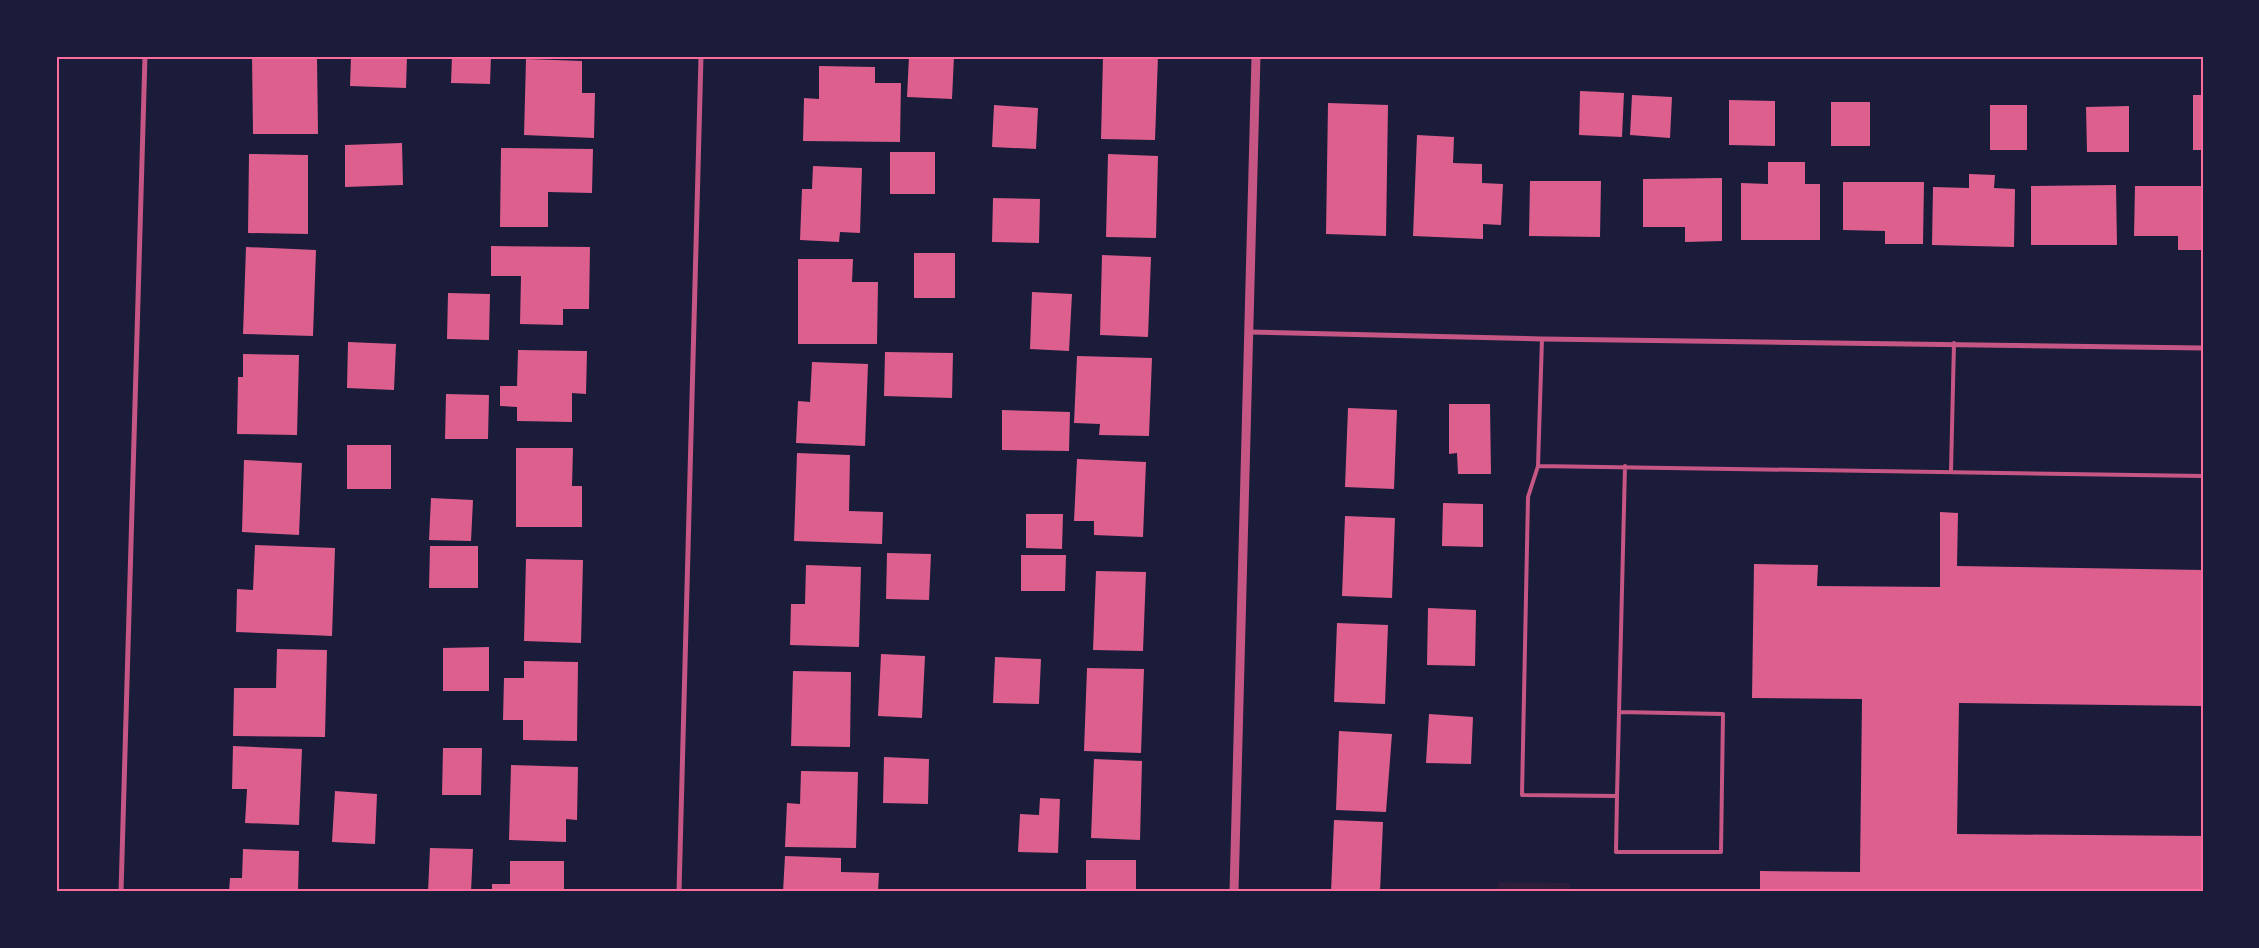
<svg xmlns="http://www.w3.org/2000/svg" width="2259" height="948" viewBox="0 0 2259 948" font-family="'IBM Plex Serif',serif">
<style>
.green{fill:#2a1e3b}
.building{fill:#dd5f8e}
.lines{fill:none;stroke-linecap:round;stroke-linejoin:round}
.service{stroke:#c65784;stroke-width:4}
.minor{stroke:#c65784;stroke-width:5}
.tertiary{stroke:#c65784;stroke-width:9}
.neatline{fill:none;stroke:#ff6b9d;stroke-width:2}
</style>
<rect width="100%" height="100%" fill="#1b1b3a"/>
<path class="green" d="M1498,882L1570,883V892H1497Z"/>
<path class="building" d="M252,56H317L318,134H253Z
M351,56H407L406,88L350,86Z
M452,56H491L490,84L451,83Z
M909,56H954L952,99L907,97Z
M1103,56H1158L1155,140L1101,139Z
M526,59L582,61V93H595L594,138L524,135Z
M819,66L875,67V83H901L900,142L803,141L804,98L819,99Z
M1580,91L1624,93L1622,137L1579,135Z
M1632,95L1672,97L1670,138L1630,135Z
M2193,95H2203V150H2193Z
M1729,100L1775,101V146L1729,145Z
M1831,102H1870V146H1831Z
M1328,103L1388,105L1386,236L1326,234Z
M994,105L1038,108L1036,149L992,147Z
M1990,105H2027V150H1990Z
M2129,106V152H2087L2086,107Z
M1417,135L1454,137L1453,163L1482,164V183L1503,184L1501,225L1483,224V239L1413,236Z
M402,143L403,185L345,187V145Z
M501,148L593,149L592,193L548,192V227H500Z
M890,152H935V194H890Z
M249,154L308,155V234L248,233Z
M1108,154L1158,156L1156,238L1106,237Z
M1768,162H1805V184H1820V240H1741V183L1768,184Z
M813,166L862,168L860,233L840,232L839,242L800,240L802,189H812Z
M1969,174L1995,175L1994,188L2015,189L2014,247L1932,245L1933,187L1969,188Z
M1722,178V241L1685,242V227H1643V179Z
M1530,181H1601L1600,237L1529,236Z
M1843,182H1924L1923,244H1885V231L1843,230Z
M2116,185L2117,245H2031V186Z
M2135,186H2203V250H2178V236H2134Z
M993,198L1040,199L1039,243L992,242Z
M491,246L590,247L589,309H563V325L520,324L521,276H491Z
M246,247L316,250L313,336L243,334Z
M914,253H955V298H914Z
M1102,255L1151,257L1148,337L1100,335Z
M798,259H853L852,282H878L877,344H798Z
M1032,292L1072,294L1069,351L1030,349Z
M448,293L490,294L489,340L447,339Z
M348,342L396,344L394,390L347,388Z
M518,350L587,351L586,394L572,393V422L517,421V407L500,406V386H517Z
M885,352L953,353L952,398L884,396Z
M243,354L299,355L297,435L237,434L238,377H243Z
M1077,356L1152,358L1149,436L1099,435L1100,424L1074,423Z
M812,362L868,364L865,446L796,443L798,401L810,402Z
M446,394L489,395L488,439H445Z
M1449,404H1490L1491,474H1458L1457,453L1449,454Z
M1348,408L1397,410L1394,489L1345,487Z
M1002,410L1070,412L1069,451L1002,450Z
M347,445H391V489H347Z
M516,448H573L572,486H582V527H516Z
M797,453L850,455L849,511L883,512L882,544L794,541Z
M1077,459L1146,462L1143,537L1094,535V521H1074Z
M244,460L302,463L299,535L242,532Z
M431,498L473,500L471,541L429,540Z
M1443,503L1483,504V547L1442,546Z
M1940,512L1958,513L1957,566L2203,570V706L1959,703L1957,834L2203,836V892H1760V871L1860,872L1862,699L1752,698L1754,564L1818,565L1817,586L1940,587Z
M1026,514H1063L1062,549L1026,548Z
M1345,516L1395,518L1392,598L1342,596Z
M255,545L335,548L332,636L236,632L237,589L253,590Z
M430,546H478V588H429Z
M887,553L931,554L929,600L886,599Z
M1021,555H1066L1065,591H1021Z
M526,559L583,560L581,643L524,641Z
M806,565L861,567L859,647L790,645L791,604H805Z
M1096,571L1146,572L1143,651L1093,650Z
M1428,608L1476,610L1475,666L1427,665Z
M1337,623L1388,625L1385,704L1334,702Z
M489,647V691H443V648Z
M277,649L327,650L325,737L233,736L234,688H276Z
M881,654L925,656L922,718L878,716Z
M995,657L1041,659L1039,704L993,703Z
M524,661L578,662L577,741L523,740V720H503L504,678H524Z
M1087,668L1144,669L1141,753L1084,751Z
M793,671L851,672L850,747L791,746Z
M1429,714L1473,717L1471,764L1426,763Z
M1339,731L1392,734L1386,812L1336,810Z
M233,746L302,749L299,825L245,823L247,789H232Z
M443,748H482L481,795H442Z
M884,757L929,759L928,804L883,803Z
M1094,759L1142,761L1140,840L1091,838Z
M511,765L578,767L577,820L566,819V842L509,840Z
M801,771L858,772L856,848L785,847L787,803L800,804Z
M335,791L377,794L375,844L332,842Z
M1040,798L1060,799L1058,853L1018,852L1020,814L1039,815Z
M1334,820L1383,822L1380,892H1331Z
M430,848L473,849L471,892H428Z
M243,849L299,851L298,892H229L230,878H242Z
M785,856L841,858V872L879,873L878,892H783Z
M1086,860H1136V892H1086Z
M510,861H564V892H492V884H510Z"/>
<g class="lines">
<path class="service" d="M1542,339L1538,466L2203,476
M1538,466L1528,497L1522,795L1617,796L1625,466
M1951,471L1954,343
M1617,796L1616,852H1721L1723,714L1619,712"/>
<path class="minor" d="M1249,332L1542,339L2203,348
M121,892L145,56
M679,892L701,56"/>
<path class="tertiary" d="M1234,892L1256,56"/>
</g>
<rect width="2259" height="948" fill="none" stroke="#1b1b3a" stroke-width="115"/>
<rect x="58" y="58" width="2144" height="832" class="neatline"/>
</svg>
